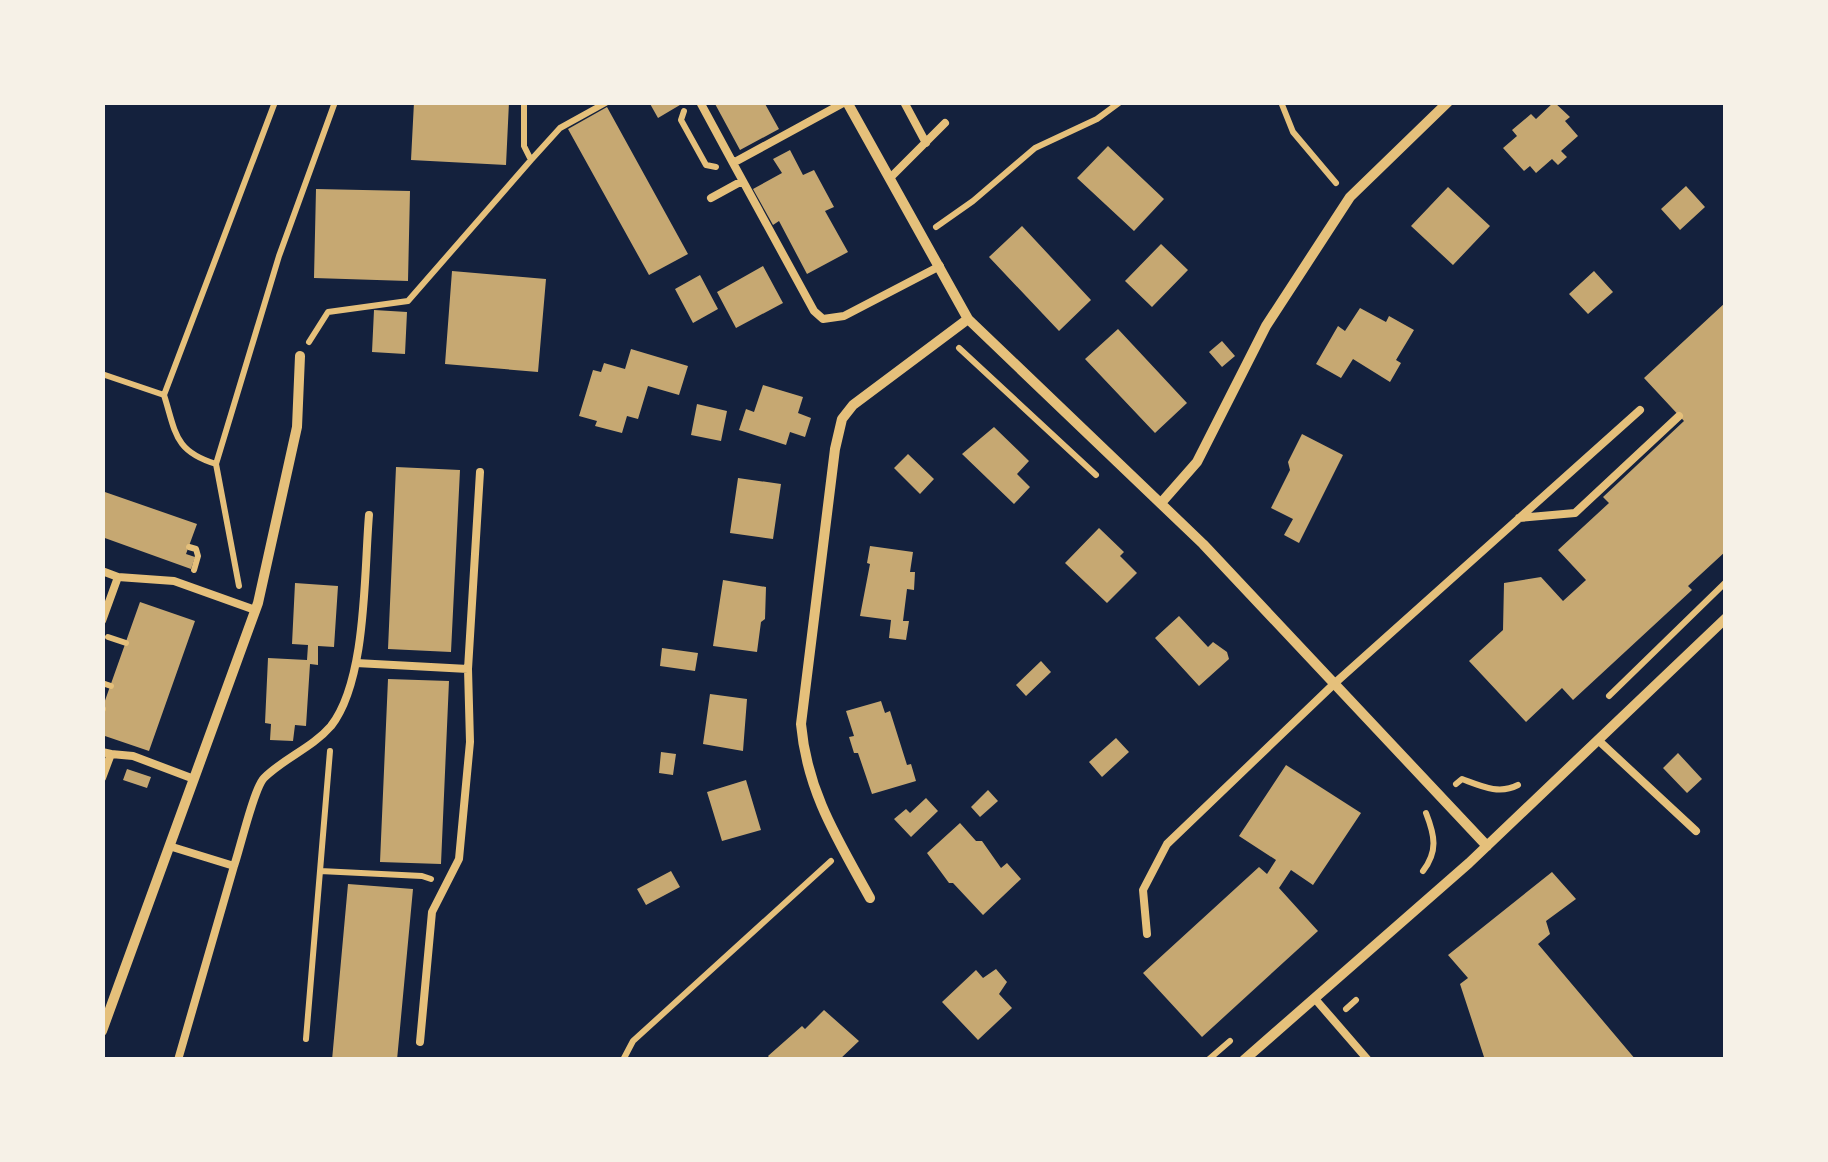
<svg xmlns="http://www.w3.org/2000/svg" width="1828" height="1162" viewBox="0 0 1828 1162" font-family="'PT Sans',sans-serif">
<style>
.building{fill:#c6a872}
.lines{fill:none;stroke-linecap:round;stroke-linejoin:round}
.path{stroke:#e5c07b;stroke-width:6}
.service{stroke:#e5c07b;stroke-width:8}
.minor{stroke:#e5c07b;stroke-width:10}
</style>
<rect width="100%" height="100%" fill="#14213d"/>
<path class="building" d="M414,102H509L506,165L411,160Z
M649,102H685L658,118Z
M714,102H764L779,129L740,150Z
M1554,102L1570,117L1565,121L1578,136L1561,151L1567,157L1558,165L1552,159L1536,173L1530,166L1524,171L1503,148L1517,136L1512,130L1531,114L1536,119Z
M607,107L688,254L649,275L568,129Z
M1108,146L1164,199L1134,231L1077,178Z
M790,150L803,175L814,170L834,207L825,211L848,252L807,274L779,221L773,225L753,189L782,173L773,159Z
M1686,186L1705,207L1680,230L1661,209Z
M1448,187L1490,226L1453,265L1411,226Z
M316,189L410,191L408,281L314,278Z
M1022,226L1091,300L1059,331L989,257Z
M1161,244L1188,270L1152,307L1125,281Z
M763,266L783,303L736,328L717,292Z
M452,271L546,279L538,372L445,364Z
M1594,271L1613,292L1588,314L1569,294Z
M700,275L718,309L693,323L675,289Z
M1726,302V551L1688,586L1692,590L1573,700L1562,688L1526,722L1469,661L1503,630L1504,583L1541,577L1563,601L1586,580L1558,550L1609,503L1603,497L1684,421L1644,378Z
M1360,308L1386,322L1389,316L1414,330L1396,360L1401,363L1390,382L1353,359L1341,378L1316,364L1338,326L1345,331Z
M374,310L407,312L405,354L372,352Z
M1118,329L1187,403L1155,433L1085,359Z
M1222,341L1235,356L1222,367L1209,352Z
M631,349L688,366L679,395L648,386L638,419L627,416L622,433L595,426L597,421L579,416L593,370L601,372L604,363L625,369Z
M763,385L803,397L798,413L811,418L805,437L790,432L786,445L739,430L746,409L754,412Z
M697,404L727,411L721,441L691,435Z
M994,427L1029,461L1017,474L1030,487L1014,504L962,454Z
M1302,434L1343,455L1299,543L1284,535L1293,519L1271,508L1290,470L1288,462Z
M908,454L934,479L920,494L894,468Z
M396,467L460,470L451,652L388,649Z
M738,478L781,484L773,539L730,533Z
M102,491L197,524L186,554L195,557L191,569L102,537Z
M1099,528L1124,552L1120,556L1137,573L1107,603L1065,563Z
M870,546L913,552L910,572H915L914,590L907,589L903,621H909L906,640L889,638L891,620L860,616L870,564L867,563Z
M723,580L766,587L765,619L761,622L757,652L713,646Z
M295,583L338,586L334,647L318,646V665L310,664L306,726L295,725L293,741L270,740L271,724L265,723L268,658L307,660L308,645L292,644Z
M140,602L195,621L149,751L102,735V709Z
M1179,616L1208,647L1213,642L1227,652L1229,659L1199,686L1155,638Z
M662,648L698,653L695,671L660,666Z
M1041,661L1051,672L1026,696L1016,685Z
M388,679L449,681L441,864L380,862Z
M710,694L747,699L743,751L703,744Z
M881,701L885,713L890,711L907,765L911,764L916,781L872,794L858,753H854L849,737L854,736L846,711Z
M1116,738L1129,752L1102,777L1089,762Z
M661,752L676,754L673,775L659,773Z
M1678,753L1702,779L1687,793L1663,768Z
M1286,765L1361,813L1313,885L1291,870L1279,888L1318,931L1202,1037L1143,973L1259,867L1267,874L1276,860L1239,836Z
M127,769L151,777L147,788L123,780Z
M746,780L761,830L722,841L707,792Z
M988,790L998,801L980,817L971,807Z
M926,798L938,811L911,837L894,819L906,809L910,813Z
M960,823L976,841H982L1001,868L1007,863L1021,879L983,915L953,883H949L927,853Z
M671,871L680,887L646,905L637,889Z
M1552,872L1576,899L1546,921L1550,934L1538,944L1636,1060H1485L1460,984L1468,978L1448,955Z
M348,884L413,889L397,1060H332Z
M996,969L1007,982L999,994L1012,1008L978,1040L942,1002L976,970L983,978Z
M824,1010L859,1041L839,1060H771L768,1056L802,1026L805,1029Z"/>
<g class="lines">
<path class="path" d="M524,102V146L531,160L560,128L607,102
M1281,102L1293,132L1336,183
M684,111L681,120L706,165L716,167
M936,227L973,201L1035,148L1097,119L1120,102
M309,342L328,312L408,301L531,160
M959,348L1096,475
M102,374L164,395C176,433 174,451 216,464
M164,395L275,102
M189,547L196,549L198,556L194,570
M239,586L216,464L279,256L335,102
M108,637L126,643
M102,683L111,686
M1609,696L1726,582
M102,709H103
M330,751L320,871L422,876L431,879
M1456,784L1462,779C1481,786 1499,795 1518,785
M1423,871C1438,851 1435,836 1426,813
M1346,1009L1356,1000
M306,1039L320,871
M623,1060L633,1041L831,861
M1208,1060L1230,1041"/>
<path class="service" d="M700,102L733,163
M845,102L733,163L814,311L823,319L844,316L940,266
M904,102L926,143
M890,178L945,123
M711,198L742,181
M1519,518L1575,513L1679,416
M102,571L118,577L102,621
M118,577L174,581L255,610
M356,663L468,669L480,472
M1598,740L1696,831
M102,752L111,754L102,778
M111,754L133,756L194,779
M169,846L234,866L178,1060
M234,866C240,849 254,788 264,778C284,758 312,748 331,726C367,680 364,572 369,515
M1147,934L1143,890L1167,844L1335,683L1640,410
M1316,1000L1368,1060
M420,1042L432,912L459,859L470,742L468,669"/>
<path class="minor" d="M847,102L968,319L1203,544L1487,846
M1161,503L1197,462L1266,326L1350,197L1448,102
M870,898C838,840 807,792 801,724L835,449L842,419L853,405L968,319
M102,1031L258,603L297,427L300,356
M1244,1060L1469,863L1726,618"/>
</g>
<rect width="1828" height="1162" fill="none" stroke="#f6f1e7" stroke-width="210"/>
</svg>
